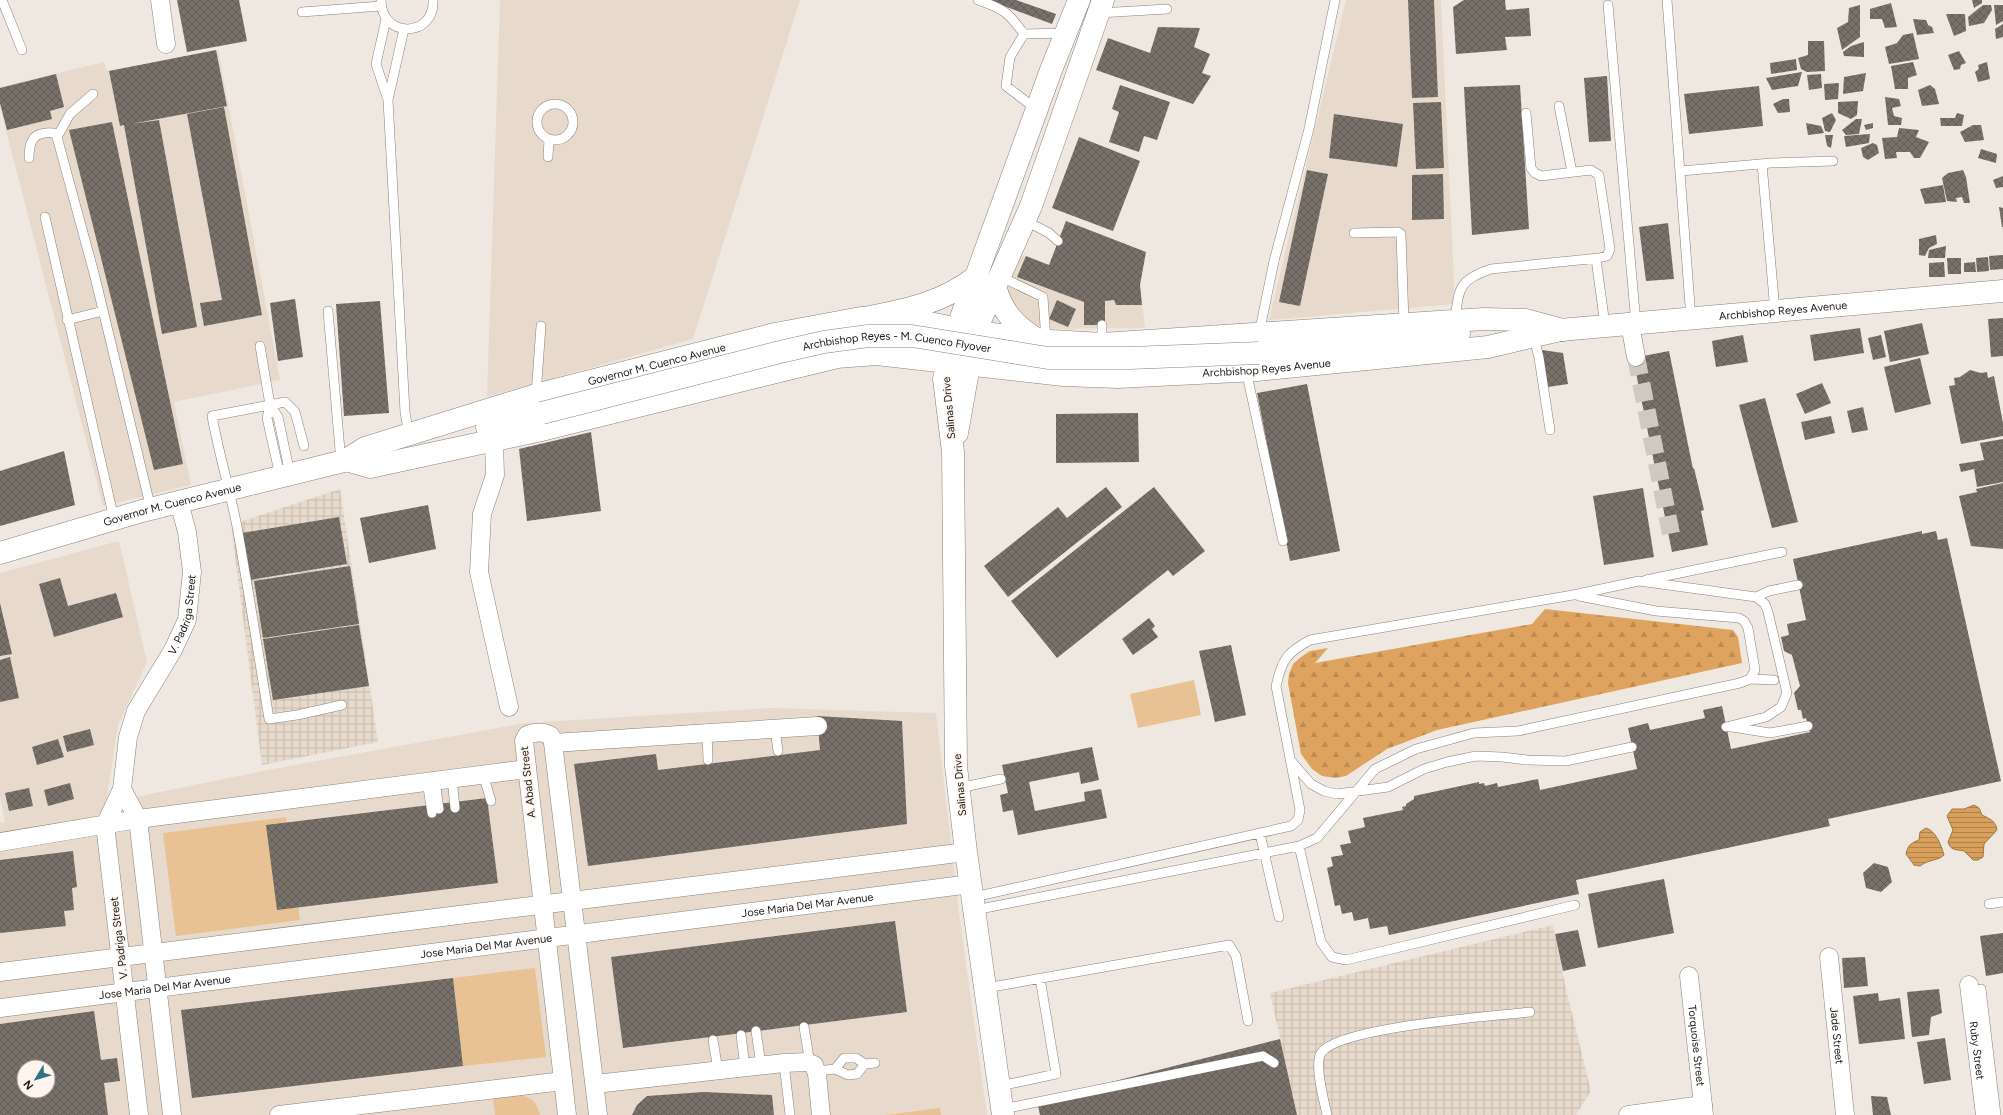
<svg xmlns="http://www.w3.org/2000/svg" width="2003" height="1115" viewBox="0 0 2003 1115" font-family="Figtree,sans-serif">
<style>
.built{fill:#e7dacc;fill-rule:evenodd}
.industrial{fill:url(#industrial-grid)}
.green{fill:#e8c195}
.forest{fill:url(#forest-firs)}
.water{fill:url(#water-rules);stroke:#a07746}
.building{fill:url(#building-cross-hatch);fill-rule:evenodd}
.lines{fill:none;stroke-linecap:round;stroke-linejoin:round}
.street-tunnel{stroke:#cfc9c1;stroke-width:18;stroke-dasharray:18 9;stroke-linecap:butt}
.lane-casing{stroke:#878079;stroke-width:10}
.street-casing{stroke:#878079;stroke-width:19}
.secondary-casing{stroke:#878079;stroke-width:23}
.primary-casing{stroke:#878079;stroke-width:23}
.lane{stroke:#fff;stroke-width:9}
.street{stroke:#fff;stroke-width:18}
.secondary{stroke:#fff;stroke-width:22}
.primary{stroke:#fff;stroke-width:22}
.secondary-bridge-casing{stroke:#878079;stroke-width:23;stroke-linecap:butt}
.secondary-bridge{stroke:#fff;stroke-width:22}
.labels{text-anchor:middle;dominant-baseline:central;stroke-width:3;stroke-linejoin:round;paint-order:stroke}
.street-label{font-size:11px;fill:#1a1714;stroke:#fdf5ed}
</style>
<defs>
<pattern id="industrial-grid" width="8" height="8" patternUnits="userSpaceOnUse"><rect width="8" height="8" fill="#e7dacc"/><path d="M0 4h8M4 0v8" fill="none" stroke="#c6baae"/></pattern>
<pattern id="forest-firs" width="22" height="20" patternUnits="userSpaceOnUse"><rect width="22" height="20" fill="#dea45f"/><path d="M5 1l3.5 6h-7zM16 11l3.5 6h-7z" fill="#be8c52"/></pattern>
<pattern id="water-rules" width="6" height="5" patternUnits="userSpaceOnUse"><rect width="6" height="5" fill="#d9a05b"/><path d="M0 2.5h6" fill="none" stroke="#af814a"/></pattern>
<pattern id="building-cross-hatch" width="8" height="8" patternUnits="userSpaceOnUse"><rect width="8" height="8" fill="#777169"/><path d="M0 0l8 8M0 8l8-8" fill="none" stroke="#615c55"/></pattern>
</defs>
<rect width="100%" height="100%" fill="#efe8e0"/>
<path class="built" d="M500,0H800L693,339L487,397Z
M1346,0H1441L1455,304L1269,320Z
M218,50L280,380L174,402L191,485L103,506L0,107V87L104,62L107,71Z
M1020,254L1068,273L1110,283L1140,285L1145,328L1044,329L1022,317L1006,291Z
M119,541L147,662L118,725L106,803L268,770L525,723L771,708L936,713L959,913L987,1115H0V823L5,822L0,797V573ZM24,1067H48V1091H24Z"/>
<path class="industrial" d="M340,489L378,742L262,765L231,525Z
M1553,925L1566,989L1591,1091L1576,1115H1297L1270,993Z"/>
<path class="green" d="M1194,680L1201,715L1138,728L1130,694Z
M286,817L300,920L176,936L163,833Z
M535,968L546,1057L463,1066L453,978Z
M520,1095C533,1097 537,1104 540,1115H495L493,1098Z
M940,1108L941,1115H886Z"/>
<path class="forest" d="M1545,609L1733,630L1738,637L1742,663L1437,730L1387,749L1346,776L1335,778L1322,776L1312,769L1301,754L1288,683L1289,674L1293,664L1301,657L1310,651L1328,648L1315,663L1532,624Z"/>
<path class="water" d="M1974,805L1979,808L1982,815C1990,819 1996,821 1997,830L1984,844L1983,857L1978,860H1973L1964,851C1955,849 1951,851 1948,842L1953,830L1947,816L1952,809H1964Z
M1926,828C1936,831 1941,845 1944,855C1938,861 1929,859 1920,866L1914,865L1906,854C1908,845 1911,843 1919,840L1920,832Z"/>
<path class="building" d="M177,0H239L247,41L187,52Z
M988,0H1016L1056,14L1052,24Z
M1408,0H1434L1438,97L1412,98Z
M1464,0H1505L1506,10L1529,8L1531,36L1505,37L1507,50L1456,54L1453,7Z
M1972,0H1982V3L1974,8Z
M1891,3L1897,27L1885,28L1882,19H1870V9Z
M1860,5V37L1842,50L1837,28L1848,22L1849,8Z
M1983,5H1991L1992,10L1984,23L1969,26L1968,17Z
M1994,5H2003V21L1996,25Z
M1946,14H1965L1966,31L1954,36Z
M1913,19L1926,20L1928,25L1932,27L1934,33L1917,35Z
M2003,24V37L1996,39L1995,29Z
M1158,27L1200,28L1194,47L1210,54L1202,73L1211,76L1193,104L1096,70L1108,38L1150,53Z
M1913,33L1919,59L1889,64L1885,47L1897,43L1903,35Z
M1808,41H1824L1825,71L1807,72L1801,69L1798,58L1808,55Z
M1864,42V57L1844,56L1843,52L1851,46Z
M216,50L227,106L131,124L159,120L197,327L162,334L124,125L120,126L109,71Z
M1959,51L1966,63L1961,65L1960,69L1954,70L1948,55Z
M1796,59L1797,70L1771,74L1770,63Z
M1913,62L1917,75L1908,78V89H1895L1891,66Z
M1987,62L1990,79L1978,82L1975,72L1979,69L1978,65Z
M1802,72L1798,86L1772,90L1766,78Z
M1866,73L1863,91L1843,94L1844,77Z
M56,74L64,107L50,111L52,119L7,130L0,103V88Z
M1821,74L1822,88L1809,90L1807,75Z
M1607,76L1611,141L1589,142L1584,78Z
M1839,83L1838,99L1825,100L1824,84Z
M1120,85L1170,102L1157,140L1144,136L1139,152L1109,142L1119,112L1112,109Z
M1520,85L1529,229L1472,235L1464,87Z
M1930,85L1935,89L1939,104L1922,106L1918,90Z
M1759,86L1763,126L1689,134L1684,94Z
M1885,97L1899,99L1901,106L1892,108L1894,116L1902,118L1901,125H1888Z
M1783,99H1789L1790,112L1778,113L1773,104Z
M1858,101L1857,115L1851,119L1838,113V102Z
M1441,102L1444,168L1416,169L1413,103Z
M224,107L262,315L204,326L200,303L222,300L187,114Z
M1832,113L1836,120L1830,132L1825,131L1822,118Z
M1957,113L1964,115L1962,126H1941L1940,118H1955Z
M1334,114L1403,124L1397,167L1329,158Z
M1856,119H1862L1859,134L1846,135L1842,130Z
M112,122L183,464L154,470L69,130Z
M1806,123L1821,126L1824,133L1808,135Z
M1873,123V128L1866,130L1864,125Z
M1973,125H1981L1984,140L1965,142L1960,132Z
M1899,128L1919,130L1916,137L1929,142L1920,158H1914L1910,152H1896L1897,158L1885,159L1882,138L1897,137Z
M1870,134L1869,143L1846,147L1844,136Z
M1825,135H1833L1831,148L1827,146Z
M1079,137L1140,161L1113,231L1052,208Z
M1873,143L1877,145L1879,153L1868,160L1863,157L1861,148Z
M1981,149L1997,154L1996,163L1978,158Z
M1307,170L1328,174L1300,306L1279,302Z
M1963,170L1966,177L1970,203H1964L1962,197L1956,198L1957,202L1947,201L1942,178L1948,173Z
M1443,174L1444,219L1412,220V175Z
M2003,176V187L1996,188L1993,180Z
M1943,185L1946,202L1925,204L1920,189Z
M1999,207L2003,208V227H2002Z
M1066,221L1146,252L1140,285L1142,305H1116L1114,300L1105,301V325H1084V302L1017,277L1026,256L1049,265Z
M1668,223L1674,279L1646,281L1639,227Z
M1936,235L1937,244L1929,248L1925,256L1919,255V239Z
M1946,246L1945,258H1928L1929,250Z
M2003,255V269L1990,270L1989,256Z
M1988,257L1989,271L1977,272L1976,258Z
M1947,258H1961V274H1948Z
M1944,262L1945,277H1929V263Z
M1975,262L1976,272H1964V263Z
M295,299L303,357L278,361L270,303Z
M1057,300L1076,309L1068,327L1049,319Z
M380,301L389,413L344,416L336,304Z
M2003,318V356L1991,357L1988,319Z
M1922,323L1929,354L1890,362L1884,331Z
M1860,328L1864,353L1814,361L1810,335Z
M1743,335L1748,362L1716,367L1712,341Z
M1881,335L1886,357L1873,360L1868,338Z
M1542,350L1563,353L1568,384L1548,387Z
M1669,351L1693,469L1694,468L1704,510L1701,511L1708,545L1672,552L1633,358Z
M1920,358L1931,404L1895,413L1884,367Z
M1970,370L1981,373L1987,372L1988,378L1994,376L2003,423V436L1961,444L1949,386L1955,385L1954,378L1960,377Z
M1822,383L1831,403L1805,414L1796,394Z
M1307,384L1340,551L1290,561L1257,393Z
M1765,398L1798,522L1772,528L1739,405Z
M1863,407L1868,430L1852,433L1847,411Z
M1138,413L1139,462L1056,463V414Z
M1831,416L1835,433L1805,440L1801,422Z
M591,432L601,511L527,521L519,449Z
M2003,439V482L1977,487L1974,469L1961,472L1959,464L1984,460L1980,443Z
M64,451L75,505L0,526V471Z
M2003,483V549L1971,546L1959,496L1977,492L1976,489Z
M1106,487L1122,507L1008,597L984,566L1058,507L1067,518Z
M1154,487L1205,551L1173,576L1168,570L1057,658L1011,601Z
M1643,488L1654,557L1604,565L1593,496Z
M428,505L436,549L369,563L360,518Z
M339,517L347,564L250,580L242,533Z
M1922,531V534L1936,531L1938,540L1947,538L2001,781L1828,819L1830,826L1576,880L1579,894L1389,935L1387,926L1370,929L1368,918L1354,921L1352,912L1342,914L1340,905L1335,906L1327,868L1333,866L1331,857L1343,855L1340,845L1351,843L1348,831L1365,827L1363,818L1403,810L1402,807L1406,806V804L1414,799V796L1479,782V784L1484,783L1485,786L1497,783L1498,787L1538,779L1540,790L1637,769L1628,728L1648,723L1650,730L1705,718L1703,710L1722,706L1731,749L1810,732L1806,718L1803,719L1801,710H1798L1794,693L1800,686L1792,655L1784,651L1781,637L1789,635L1787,624L1806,620L1793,559Z
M350,566L359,624L263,638L254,581Z
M60,578L68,606L116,593L123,617L54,637L39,584Z
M0,603L12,654L0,656Z
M1149,618L1155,626L1152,629L1158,637L1133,655L1122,639Z
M359,625L369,686L273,700L263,639Z
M1231,645L1246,715L1215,722L1199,651Z
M10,657L19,698L0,702V660Z
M817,716L902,721L907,824L588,866L574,764L656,754L658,770L820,750Z
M90,729L94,745L67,752L63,736Z
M58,739L64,757L37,765L32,747Z
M1092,747L1099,780L1081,784L1079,772L1029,782L1035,811L1085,801L1084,792L1101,789L1107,818L1018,835L1013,810L1003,812L1000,795L1008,793L1002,765Z
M70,783L74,799L48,806L44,790Z
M29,788L33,806L9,811L5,793Z
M487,798L498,883L277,910L266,825Z
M73,851L77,887L72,888L74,910L64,911L66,926L0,933V860Z
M1874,863L1888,867L1892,882L1881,892L1866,888L1863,873Z
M1664,879L1674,933L1598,948L1588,894Z
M895,921L907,1012L623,1048L611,957Z
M1578,930L1586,966L1563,971L1555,934Z
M2003,933V973L1986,976L1980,936Z
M1865,957L1868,986L1844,988L1842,958Z
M453,978L463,1066L192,1098L181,1010Z
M1939,989L1942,1013L1931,1017L1929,1035L1912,1037L1907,992Z
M1878,993L1879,1001L1900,998L1905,1039L1859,1044L1853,996Z
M94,1011L101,1060L117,1058L120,1081L104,1083L108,1115H0V1024ZM24,1067H48V1091H24Z
M1945,1038L1951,1080L1924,1084L1917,1042Z
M1280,1039L1297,1115H1040L1037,1101Z
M704,1092L772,1095L774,1115H632L637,1105L647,1096Z
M1871,1096L1887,1097L1891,1115H1873Z"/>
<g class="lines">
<path class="street-tunnel" d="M1636,357L1672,539"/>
<g class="lane-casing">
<path id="lane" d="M2,0L22,50
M381,0C381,39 435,38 433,0
M978,0C1004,9 1008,12 1024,34
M1667,0L1691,319
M1608,5L1636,324
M302,12L381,6
M1099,13L1167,9
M386,19L376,64L388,100
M404,29L388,100L405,412L409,435
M1024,34L1010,57L1006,86L1036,109
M1024,34L1066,33
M537 122a18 18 0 1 1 36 0a18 18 0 1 1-36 0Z
M1559,106L1572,172
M57,137L70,114L93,94
M548,157L549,140
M29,158C29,140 34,131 54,133L57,137L95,277L151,509
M1762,164L1775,311
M1681,171L1771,163L1833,161
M45,217L114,519
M1024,220L1049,233L1058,241
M1354,233L1398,232L1401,234L1404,323
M1596,259L1605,325
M999,276L1043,297L1046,341
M328,311L341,462
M67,320L103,311
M1455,320C1459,289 1458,280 1491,269L1599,258L1607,256L1610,249L1599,175L1591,170L1541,176L1535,173L1531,168L1526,113
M1102,325V344
M1259,334L1274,261L1309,129L1335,0
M1534,337L1539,358L1550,430
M260,346L270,405L285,402L295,412L304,446
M1246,370L1283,541
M536,395L541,326
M270,405L212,416C219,455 231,493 238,532C249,594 259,657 269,719L297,715L342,705
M270,405L267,418L280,476
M270,405L278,417L290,474
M1646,580L1782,552
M1756,597L1769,591L1798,585
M1750,679L1774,680
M1732,727L1770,733L1808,726
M775,729L778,751
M707,733L708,760
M1292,762L1311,784L1324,791L1337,794L1388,787L1424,769L1447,762L1476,756L1502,757L1527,760L1566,761L1632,747
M483,774L491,801
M452,778L455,808
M435,780L439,809
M427,781L432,813
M959,788L1001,779
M1260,834L1279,917
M1299,846L1321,942L1332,957L1346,960L1575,905
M974,897L1291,826L1298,820L1300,810L1276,686C1282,660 1286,653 1310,640L1573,595L1639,581L1756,597L1765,604L1768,612L1787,693L1781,707L1766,717L1726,727
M1989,904L2003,902
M975,910L1299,846L1317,838L1375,769L1416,749L1474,733L1518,731L1740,683L1750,679L1755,670L1748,628L1744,621L1739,618L1656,611L1579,596
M986,988L1229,945L1236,956L1248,1021
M1981,989L1996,1115
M804,1027L810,1064
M756,1031L761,1065
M741,1035L745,1067
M713,1040L718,1070
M784,1063L790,1115
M835,1069L844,1058H856L865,1064
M817,1071L835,1069L848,1075L857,1074L865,1064L875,1063
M1000,1086L1056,1074L1040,978
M1003,1109L1263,1056L1274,1063
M1327,1115C1324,1100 1314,1065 1321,1053C1338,1027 1495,1016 1530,1012"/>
</g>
<g class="street-casing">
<g id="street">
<path d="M160,0L166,44"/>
<path d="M1630,324L1636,357"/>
<path d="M494,440L495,475L482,514L479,572L509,707"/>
<path d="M553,743L818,726"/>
<path d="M122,789L138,819L172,1115"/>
<path d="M0,842L138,819L527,769"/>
<path id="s1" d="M1829,957L1845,1115"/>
<path d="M0,972L966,852"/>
<path id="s2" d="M1689,976L1704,1115"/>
<path id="s3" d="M1969,985L1985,1115"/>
<path id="s4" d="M0,1008L971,884"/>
<path d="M595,1084L784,1063L807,1062L814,1065L817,1074L821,1115"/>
<path id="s5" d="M139,1115L105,825L122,789L128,737L136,711L173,650L187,620L192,572L187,532L179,502"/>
<path d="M279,1115L563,1081"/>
<path d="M567,1115L524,741L527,735C536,732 543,731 551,736L553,743L598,1115"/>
<path d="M1628,1115L1703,1105"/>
</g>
</g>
<g class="secondary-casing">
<g id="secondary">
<path id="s6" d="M1549,331L2003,291"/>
<path d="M1259,353L1459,334"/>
<path d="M487,427L542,413"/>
<path id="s7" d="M346,460L365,448L536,395L775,334L861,318L919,321L975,332L1052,341L1102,344L1484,319L1526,320L1563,330"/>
<path id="s8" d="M346,460L370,467L537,431L837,357L876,354L1063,375L1118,377L1257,370L1488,347L1560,330"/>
<path id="s9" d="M0,553L142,511L360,457"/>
</g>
</g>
<g class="primary-casing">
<path id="primary" d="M995,286C1002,312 1015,326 1038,340
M865,318C906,310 943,303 977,276
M957,433L975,332L1031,206L1103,0
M1003,1115L966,852L956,766L953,452L944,379L962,315L1051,70L1079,0"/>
</g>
<use href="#lane" class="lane"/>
<use href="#street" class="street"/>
<use href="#secondary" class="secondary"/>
<use href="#primary" class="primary"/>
<g class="secondary-bridge-casing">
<g id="secondary-bridge">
<path id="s10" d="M542,413L780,352L824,342L868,336H912L1048,358H1130L1259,353"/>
</g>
</g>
<use href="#secondary-bridge" class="secondary-bridge"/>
</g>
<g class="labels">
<g class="street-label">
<text stroke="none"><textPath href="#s6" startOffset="235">Archbishop Reyes Avenue</textPath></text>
<text stroke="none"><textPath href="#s10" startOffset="364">Archbishop Reyes - M. Cuenco Flyover</textPath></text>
<text stroke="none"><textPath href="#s7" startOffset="326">Governor M. Cuenco Avenue</textPath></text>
<text stroke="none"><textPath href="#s8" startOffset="936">Archbishop Reyes Avenue</textPath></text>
<text transform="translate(949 408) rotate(-95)">Salinas Drive</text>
<text stroke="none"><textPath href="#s9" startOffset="179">Governor M. Cuenco Avenue</textPath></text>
<text stroke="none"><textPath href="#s5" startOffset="520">V. Padriga Street</textPath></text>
<text transform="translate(528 782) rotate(-96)">A. Abad Street</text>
<text transform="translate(960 785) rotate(-95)">Salinas Drive</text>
<text stroke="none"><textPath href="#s4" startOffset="814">Jose Maria Del Mar Avenue</textPath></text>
<text transform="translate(119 938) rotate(-97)">V. Padriga Street</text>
<text stroke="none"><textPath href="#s4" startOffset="490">Jose Maria Del Mar Avenue</textPath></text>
<text stroke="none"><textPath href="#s4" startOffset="166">Jose Maria Del Mar Avenue</textPath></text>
<text stroke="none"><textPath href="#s1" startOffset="79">Jade Street</textPath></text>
<text stroke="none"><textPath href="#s2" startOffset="70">Torquoise Street</textPath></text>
<text stroke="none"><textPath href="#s3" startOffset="66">Ruby Street</textPath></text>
</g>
</g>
<g transform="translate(36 1079) rotate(232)"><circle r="19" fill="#fdf5ed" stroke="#a29c96"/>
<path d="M0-3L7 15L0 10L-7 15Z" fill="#317285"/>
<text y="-6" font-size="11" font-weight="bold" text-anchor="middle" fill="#1a1714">N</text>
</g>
</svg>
